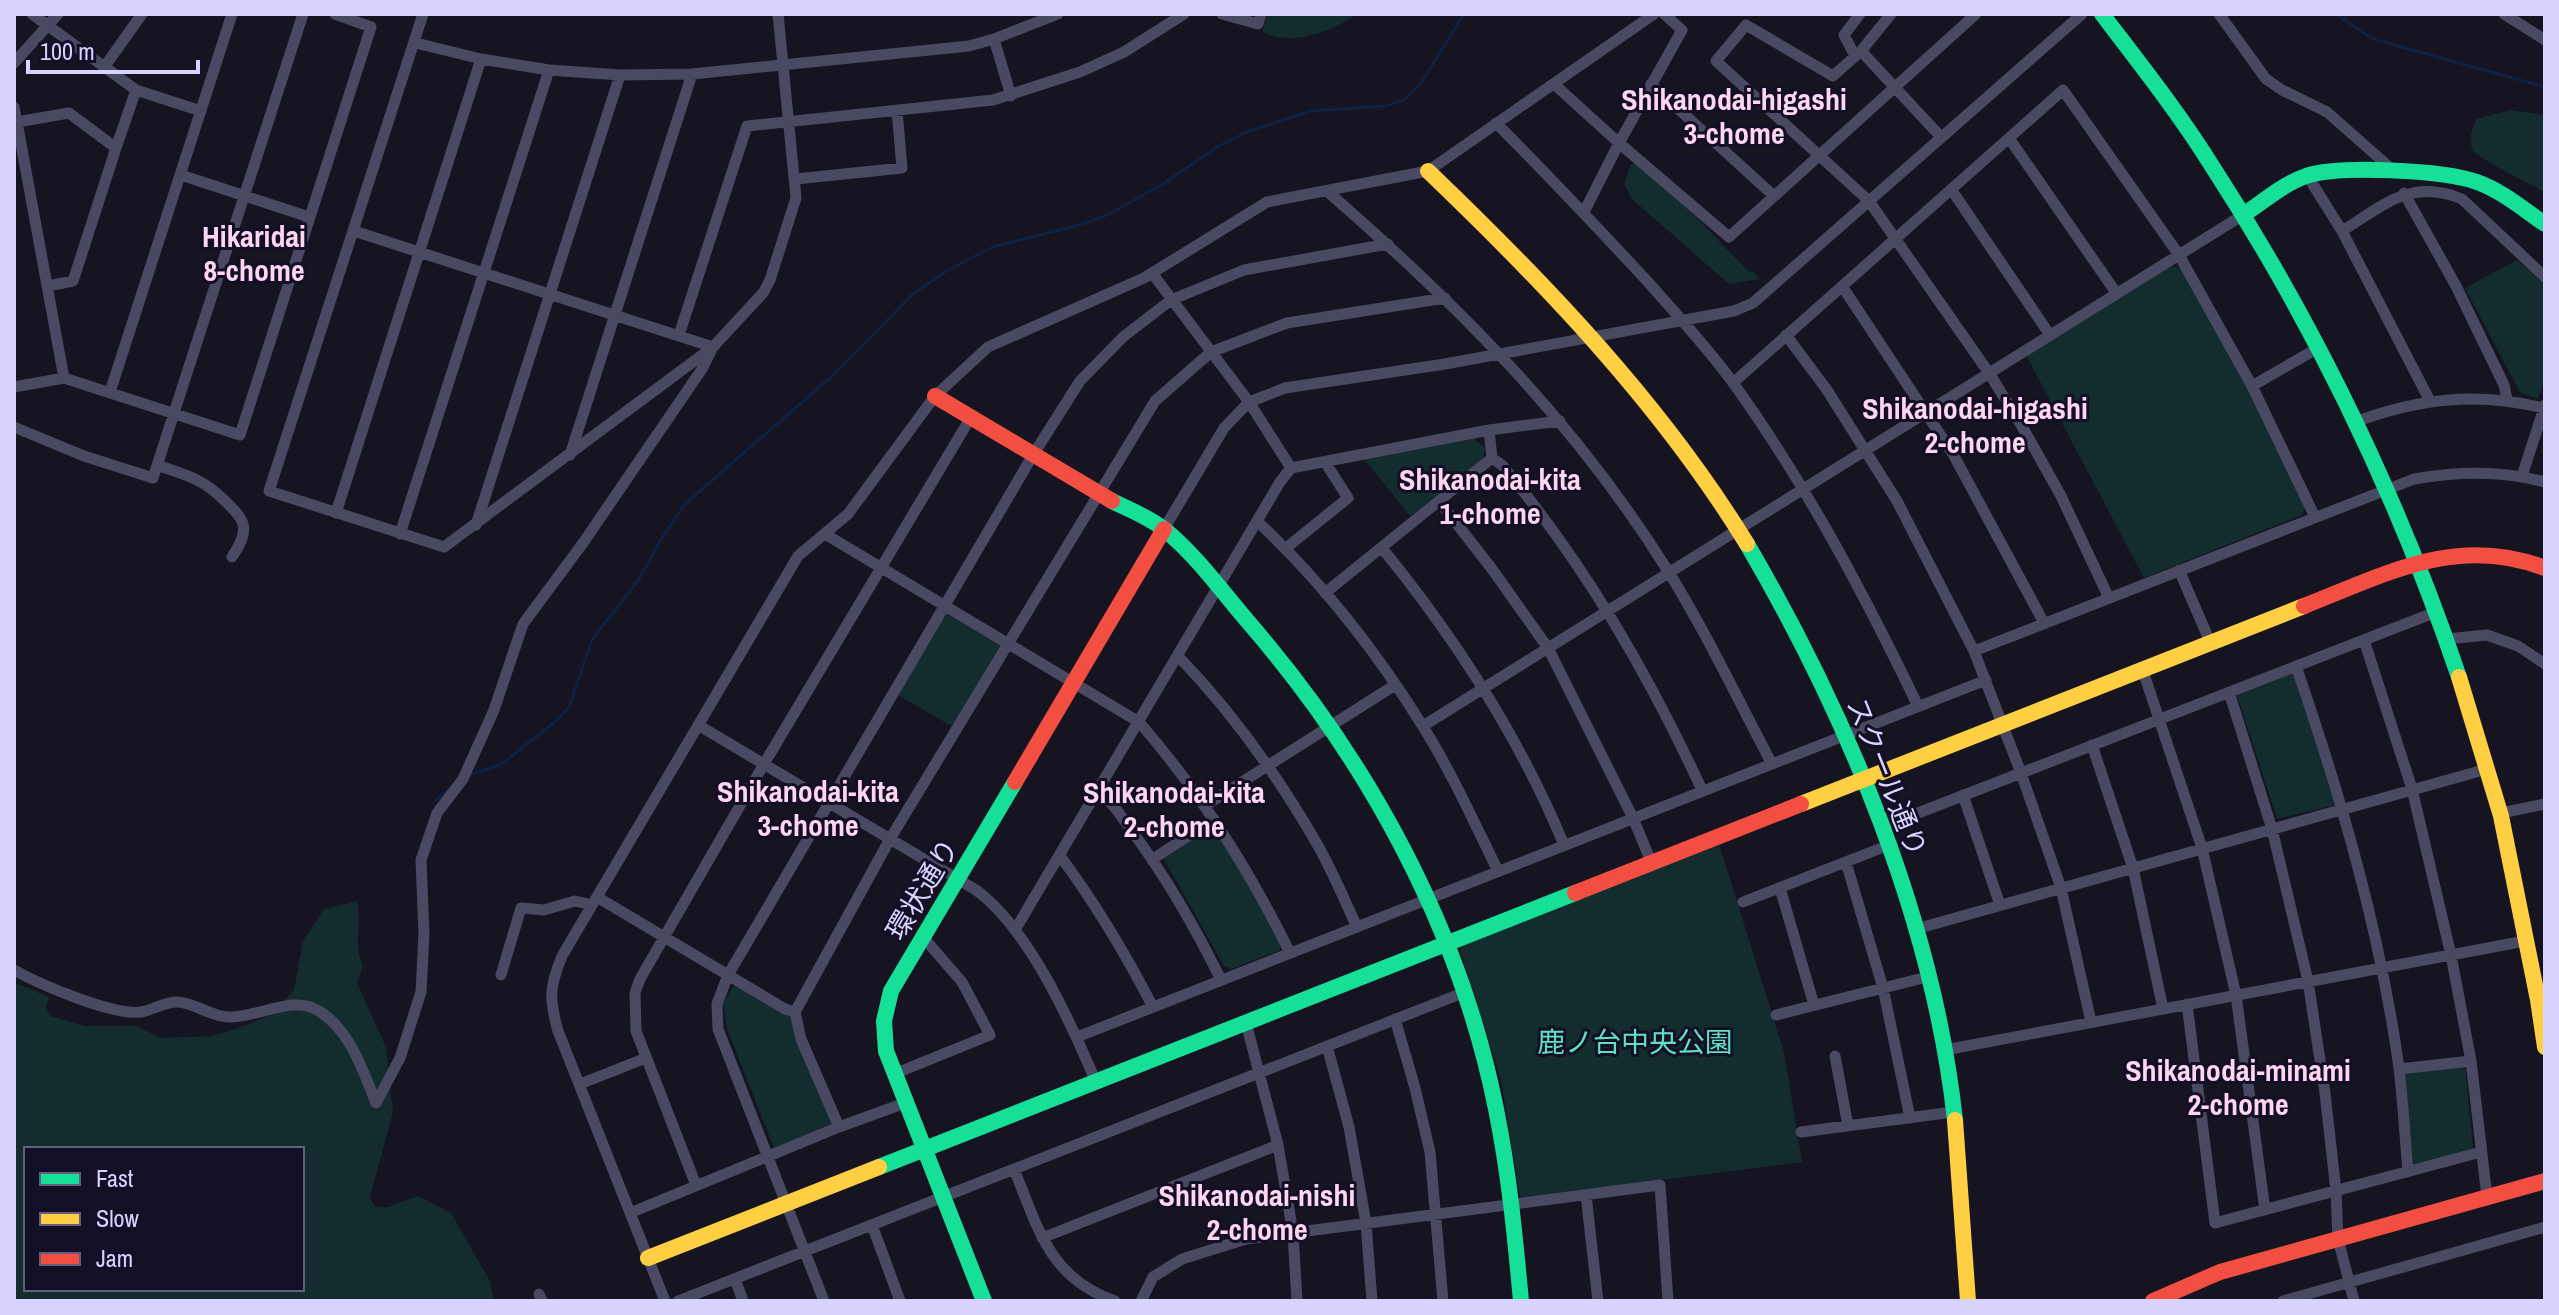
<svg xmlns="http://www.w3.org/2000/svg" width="2559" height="1315" viewBox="0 0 2559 1315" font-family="'Archivo Narrow','Noto Sans JP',sans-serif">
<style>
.green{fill:#132c2d;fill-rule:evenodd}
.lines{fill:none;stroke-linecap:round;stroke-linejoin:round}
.stream{stroke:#0d2144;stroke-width:3}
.street{stroke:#4a4962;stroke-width:11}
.fast{stroke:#16e098;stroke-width:16}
.slow{stroke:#ffcf43;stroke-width:16}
.jam{stroke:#f24e42;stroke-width:16}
.labels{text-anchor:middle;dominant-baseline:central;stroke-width:6;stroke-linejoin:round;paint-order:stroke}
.street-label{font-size:28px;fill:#d9d4ff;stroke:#130f26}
.park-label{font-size:28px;fill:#5fe0c0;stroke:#130f26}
.neighbourhood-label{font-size:30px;font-weight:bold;fill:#ffd6f0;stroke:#130f26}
</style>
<rect width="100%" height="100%" fill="#161421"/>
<path class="green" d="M1268,14H1356C1332,33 1290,46 1262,32Z
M2511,110L2545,115V192C2532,185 2478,159 2473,150C2467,140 2473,128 2476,119Z
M1631,164H1637L1689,210L1749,272L1753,271L1760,279L1729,284L1632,199L1624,184Z
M2517,260L2545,283V380L2538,399L2520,392L2465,288Z
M2170,265L2181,269L2248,385L2306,506L2302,515L2144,578L2026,355Z
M1472,437L1485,448L1483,459L1410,516L1364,459Z
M946,613L1001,645L953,727L898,695Z
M2295,672L2335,805L2277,819L2237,695Z
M1211,826L1222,839L1281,943L1280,950L1231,969L1224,966L1164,859Z
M1719,844L1784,1052L1802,1162L1520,1198L1501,1080L1460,950L1464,944Z
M357,901C362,923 353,945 363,966L357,983L386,1047L393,1112L370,1197L375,1207H388L418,1196L451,1213L490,1281L494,1301H14V982L49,997L46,1008L50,1016L85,1026H137L160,1038L212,1036L235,1029L269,1016L294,990L303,941L324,909ZM26,1149H302V1289H26Z
M735,984L794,1017L833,1125L774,1148L727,1029L723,1003Z
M2465,1065L2473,1150L2412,1164L2403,1073Z"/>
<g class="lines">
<path class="stream" d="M2336,14L2373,39L2545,87
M469,775L500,765L555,722L569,707L592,640L639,579L660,541L685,504L830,378L914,293L948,270L993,247L1086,223L1107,215L1163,184L1217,147L1249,131L1311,111L1386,106L1404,100L1421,83L1464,14
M436,800L450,788"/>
<path class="street" d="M32,14L136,90L201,111
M423,14L269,491L444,547L713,347L763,293L770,280L796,198L778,14
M1222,14L1258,24L1261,14
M1891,14L1861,51L1833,76L1746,25L1716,61L1869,201L1989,373L2023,428L2061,496L2109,598
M2219,14L2266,79L2282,90L2327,112L2395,172
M2504,14L2545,40
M994,39L1011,96
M416,43L481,59L549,70L620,75L692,74L969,46L994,39L1058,14
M1861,51L1941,137
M1855,56L1844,35L1860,14
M14,63L58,14
M105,66L142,14
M1651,84L1774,196
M1555,85L1619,143L1729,237L1976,14
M14,107L17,122L69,113L116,148L136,90
M17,122L64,378
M1496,123C1548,175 1598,228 1648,282C1677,315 1708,348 1734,384C1807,486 1864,594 1918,706
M2009,138L2117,294
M181,175L309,217
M2307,175L2342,231L2430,401
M796,179L902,168L897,110
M1951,189L2050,335
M1328,192C1459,306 1575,422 1668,571C1706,632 1738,700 1772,764
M2404,193L2456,286L2504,385L2507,399
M1584,212L1619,143L1682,30L1664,14
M354,231L713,347
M2342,231C2384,205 2411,178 2462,199L2545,277
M1152,273L1249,402L1291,468
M48,286L73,281L116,148
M1842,286L1953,454L2044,623
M679,335L747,126L993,100L1080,72L1124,52L1184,14
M1786,335L1827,390L1897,501L1974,651L2021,773L2061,888L2091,1022
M1733,383L2063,90L2179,255L2252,386L2315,517
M2252,386L2318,348
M14,387L64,378L240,435L371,27L335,14
M110,392L232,14
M2355,422C2420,398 2476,392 2544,408
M14,427L84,456L153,478L303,14
M1489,430L1492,458L1503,466C1586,567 1647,671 1702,790
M570,455L692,74
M157,465C185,475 202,478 223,499C246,521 251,528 232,557
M2522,476L2545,405
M1439,501L1492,569L1548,648L1633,818L1652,864
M336,513L481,59
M1257,521C1320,580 1376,651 1422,725C1451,771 1474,822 1498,871
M476,525L620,75
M1164,529L1224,428L1249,402L1285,388L1445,364L1734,311L1753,303L2082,14
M400,534L549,70
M825,534L1139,722C1200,792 1249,869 1290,953
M1286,548L1348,498L1325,462
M1382,548C1456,639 1519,736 1564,845
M2179,570L2211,644
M1325,593L1492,458
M2446,639L2487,635L2518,646L2545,664
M2364,640L2412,789L2451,955L2471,1061L2487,1197
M1974,651L2414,479C2459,471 2501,470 2545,482
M1178,656C1232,712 1278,776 1317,844C1332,870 1344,899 1357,927
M2296,666C2341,797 2380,931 2399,1068C2403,1102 2405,1137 2408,1172
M2143,671L2202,848L2236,995L2265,1210
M2229,692L2272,829L2308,981L2325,1093L2336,1191L2338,1239L2354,1301
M698,725L976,890C1029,929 1070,1021 1096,1082
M1423,726L2243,215
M2092,745L2133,868L2163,1009
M1097,792C1114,802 1122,818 1134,834C1168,880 1196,929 1221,980
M1963,795L2000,905
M1206,805L1395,685
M2501,813L2545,804
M1882,827L2436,612
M1060,856C1096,904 1125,953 1153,1007
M1153,859L1214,819
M1846,862L1883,988L1910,1118
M1780,888L1814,1005
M597,897L785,1009L795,1012
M1743,902L1889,845
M1916,929L2487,769
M1015,930L1280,482L1291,468L1489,430L1560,421
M14,970C39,984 113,1016 141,1012C153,1010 164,1002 177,1002C194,1002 211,1017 229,1017C258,1018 293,994 319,1011C350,1030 363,1071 376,1103
M501,975L521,908L544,910L575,901L592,905
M2187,1004L2215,1223L2481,1152
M1776,1015L1927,977
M1395,1019L1415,1088L1430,1152L1443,1301
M1246,1023L1278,1145L1293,1233L1297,1301
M1077,1037L1986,680
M1327,1046L1349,1127L1366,1223L1372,1301
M1945,1050L2525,941
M1835,1056L1848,1126
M2399,1069L2471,1061
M894,1074L990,1035L962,982L923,937
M580,1084L646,1058
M376,1103L400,1058L421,992L424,934L421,860L437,813L463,779L494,710L523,624L583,543L702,369L711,351
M839,1127L801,1039L795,1012L890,839L1155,401L1211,352L1287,323L1445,298
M1801,1132L1953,1112
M1014,1169C1038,1228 1049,1278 1115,1301
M696,1185L636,1031L635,993L640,979L764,764L971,417
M1586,1195L1598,1301
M630,1213L839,1127L905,1103
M872,1225L900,1301
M1042,1238L1278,1145
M735,1279L743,1301
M539,1294L542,1301
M665,1301L558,1031C549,998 549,988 562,956L798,556L848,514L935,396L988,347L1144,278L1267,202L1428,171L1654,14
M678,1301L1465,992
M824,1301L718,1029L717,1004L728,975L1033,455L1080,381L1123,337L1171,300L1244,270L1388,244
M1141,1301L1153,1277L1182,1259L1246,1239L1660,1185L1668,1301
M2283,1301L2545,1227"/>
<path class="fast" d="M2102,14C2140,64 2179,113 2212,166C2315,325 2398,497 2459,677
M2243,215C2263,202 2283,184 2306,176C2339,165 2443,170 2477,182C2502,191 2523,209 2545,224
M1112,501C1130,510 1149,517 1165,530C1197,556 1223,593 1250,624C1369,762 1460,929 1496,1109C1509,1173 1515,1236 1521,1301
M1747,544C1848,717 1933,920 1955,1120
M879,1167L1575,893
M984,1301L886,1051L884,1021L891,991L1015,782"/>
<path class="slow" d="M1428,171C1546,284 1661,404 1747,544
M2459,677L2501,816L2538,1000L2545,1047
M1801,804L2304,606
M1955,1120L1968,1301
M648,1258L879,1167"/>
<path class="jam" d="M935,396L1112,501
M2304,606C2386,574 2457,534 2545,568
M1015,782L1164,529
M1575,893L1801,804
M2153,1301L2220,1272L2545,1181"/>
</g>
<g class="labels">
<g class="street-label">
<text transform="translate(1887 777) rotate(68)">スクール通り</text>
<text transform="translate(922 889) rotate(-59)">環状通り</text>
</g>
<g class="park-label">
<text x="1635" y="1042">鹿ノ台中央公園</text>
</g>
<g class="neighbourhood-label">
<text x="1734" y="99">Shikanodai-higashi<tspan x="1734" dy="34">3-chome</tspan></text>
<text x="254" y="236">Hikaridai<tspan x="254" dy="34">8-chome</tspan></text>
<text x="1975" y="408">Shikanodai-higashi<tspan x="1975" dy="34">2-chome</tspan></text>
<text x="1490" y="479">Shikanodai-kita<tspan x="1490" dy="34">1-chome</tspan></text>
<text x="808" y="791">Shikanodai-kita<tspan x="808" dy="34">3-chome</tspan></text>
<text x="1174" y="792">Shikanodai-kita<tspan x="1174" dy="34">2-chome</tspan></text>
<text x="2238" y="1070">Shikanodai-minami<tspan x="2238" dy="34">2-chome</tspan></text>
<text x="1257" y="1195">Shikanodai-nishi<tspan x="1257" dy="34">2-chome</tspan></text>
</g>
</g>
<rect width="2559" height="1315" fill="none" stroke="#d9d4ff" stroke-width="32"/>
<rect x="24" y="1147" width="280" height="144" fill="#130f26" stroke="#625e7d" stroke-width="2"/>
<rect x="40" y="1173" width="40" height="12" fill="#16e098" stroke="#625e7d" stroke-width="2"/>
<text x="96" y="1187" font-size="24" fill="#d9d4ff">Fast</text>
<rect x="40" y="1213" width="40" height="12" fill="#ffcf43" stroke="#625e7d" stroke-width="2"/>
<text x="96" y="1227" font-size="24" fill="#d9d4ff">Slow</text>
<rect x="40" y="1253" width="40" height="12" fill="#f24e42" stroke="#625e7d" stroke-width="2"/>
<text x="96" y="1267" font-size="24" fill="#d9d4ff">Jam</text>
<path d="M28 60v12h170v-12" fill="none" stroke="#d9d4ff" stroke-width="4"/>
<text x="40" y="60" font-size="24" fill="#d9d4ff" stroke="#130f26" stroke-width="6" paint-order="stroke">100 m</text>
</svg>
